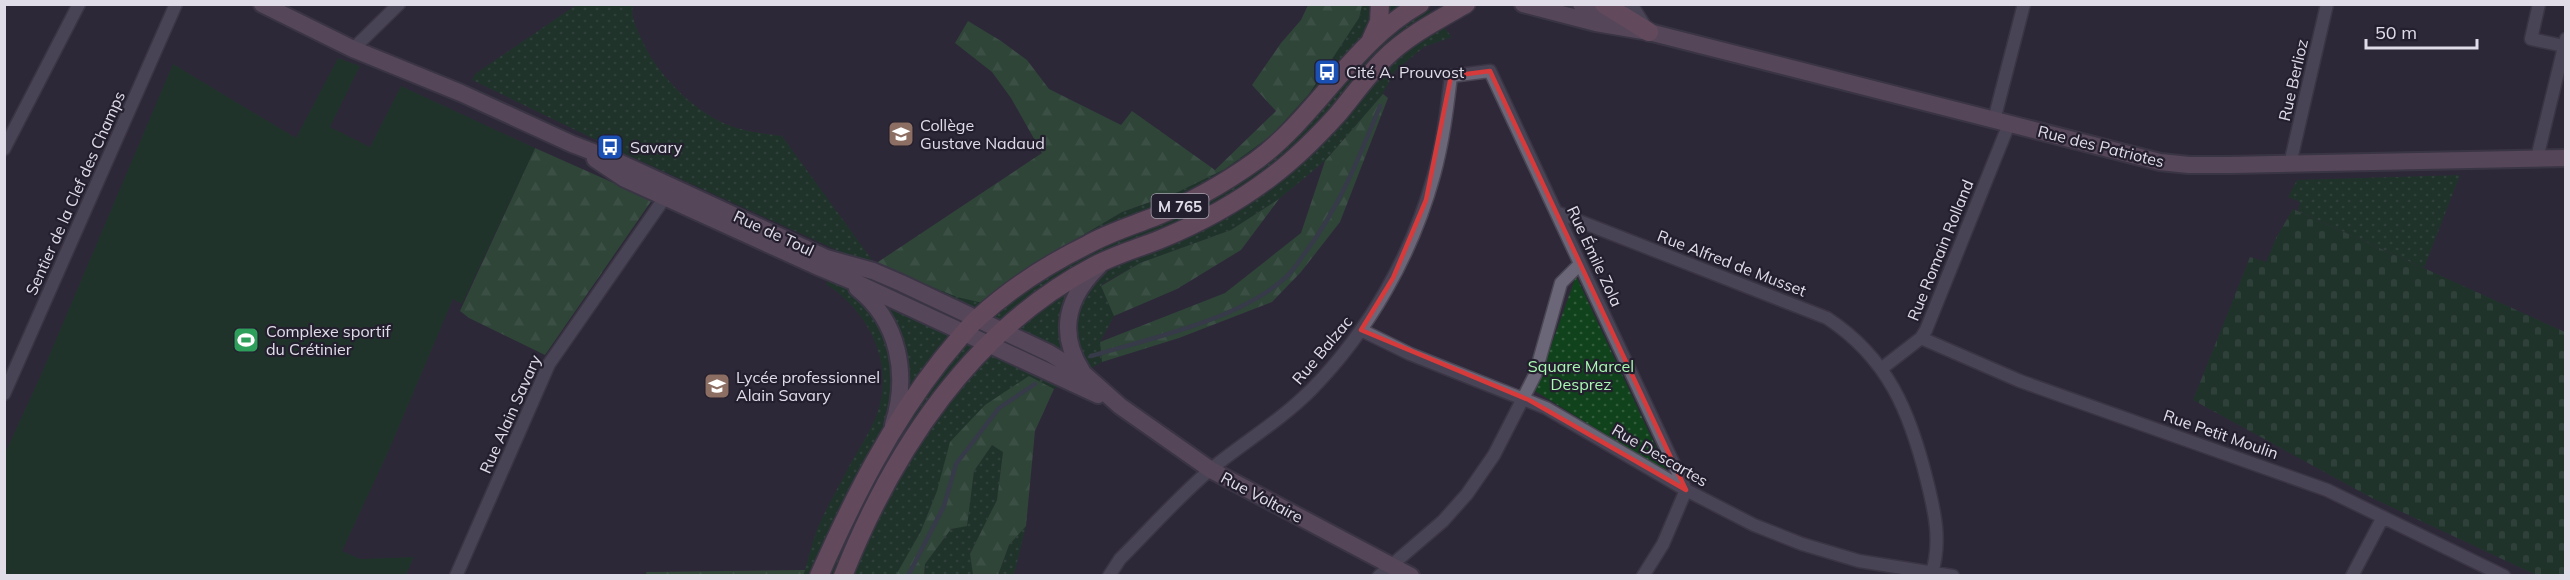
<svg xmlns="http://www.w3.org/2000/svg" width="2570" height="580" viewBox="0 0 2570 580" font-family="Mulish,sans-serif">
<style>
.green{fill:url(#green-dots)}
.forest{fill:url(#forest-firs)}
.cemetery{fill:url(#cemetery-stones)}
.pitch{fill:#10421b}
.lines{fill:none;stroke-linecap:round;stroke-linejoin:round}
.stream{stroke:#43505b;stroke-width:4.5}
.street-casing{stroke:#4b4654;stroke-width:15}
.secondary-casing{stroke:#4b4654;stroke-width:20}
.primary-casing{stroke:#4b4654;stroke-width:21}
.street{stroke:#6c6679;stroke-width:12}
.secondary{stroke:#886c80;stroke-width:16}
.primary{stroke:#a57288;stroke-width:18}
.marked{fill:none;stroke:#d73a3b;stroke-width:4.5;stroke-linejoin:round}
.labels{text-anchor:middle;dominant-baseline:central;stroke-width:4.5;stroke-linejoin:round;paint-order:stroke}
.shield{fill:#241f2e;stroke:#a8a4b0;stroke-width:1.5}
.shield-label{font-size:15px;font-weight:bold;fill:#e0dde8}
.poi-label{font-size:16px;fill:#e0dde8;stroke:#241f2e;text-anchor:start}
.street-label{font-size:16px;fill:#e0dde8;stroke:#241f2e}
.park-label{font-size:16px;fill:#a8f9b1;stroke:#241f2e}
</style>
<defs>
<pattern id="green-dots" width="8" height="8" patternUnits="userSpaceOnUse" patternTransform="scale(1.5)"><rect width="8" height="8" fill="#10421b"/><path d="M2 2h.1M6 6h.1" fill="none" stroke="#325d3c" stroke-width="1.8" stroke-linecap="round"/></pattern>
<pattern id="forest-firs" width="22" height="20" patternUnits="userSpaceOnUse" patternTransform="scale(1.5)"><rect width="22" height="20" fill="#306939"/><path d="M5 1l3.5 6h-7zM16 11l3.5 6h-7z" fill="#4e7e56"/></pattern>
<pattern id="cemetery-stones" width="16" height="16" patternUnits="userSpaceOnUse" patternTransform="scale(1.5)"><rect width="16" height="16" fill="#10421b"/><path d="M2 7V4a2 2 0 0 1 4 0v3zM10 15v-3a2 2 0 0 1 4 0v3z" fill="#325d3c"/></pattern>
</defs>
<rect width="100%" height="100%" fill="#2e2839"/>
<path class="green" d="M576,5H633C630,15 637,30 642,40C657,75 698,117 737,128C751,132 767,134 782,136L875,264L1001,288L1068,244L1122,212L1178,192L1225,169L1272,135L1309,94L1359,18L1362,5H1425L1452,37L1424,47L1394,72L1383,94L1325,161L1279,199L1231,230L1140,263L1101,285L1114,316L1100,342L1102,362L1054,389L1029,376L937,491L921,531L896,576L803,575C808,561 811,546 816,532C824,512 835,493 845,474C855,454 869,435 877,414C895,363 869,312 826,284L841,252L621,152L472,80L475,74Z
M2460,175L2424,268L2298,211L2300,202L2288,197L2297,180Z
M1576,276L1668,473L1535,391Z
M992,445L1003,451L997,500L970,554L973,575L924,576L925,564L951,529L967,525L974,471Z
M1026,526L1014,575L998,576L1009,545Z"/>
<path class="forest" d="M1308,5H1362L1359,18L1309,94L1272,135L1225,169L1178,192L1122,212L1068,244L983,303L957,297L875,264L1042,153L1011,98L992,72L955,43L968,21L1001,41L1027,60L1049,89L1121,125L1132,111L1215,170L1276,111L1252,85L1281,43L1301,20Z
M1383,94L1388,98L1340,222L1301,272L1272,302L1179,338L1102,362L1100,342L1225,293L1301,233L1325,161Z
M535,148L652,200L545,355L469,318L460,311Z
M1279,199L1241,250L1177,289L1114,316L1101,286L1140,263L1231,230Z
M1029,376L1054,389L1035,431L1026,526L1009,545L998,575H973L970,554L997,500L1003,452L992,445L974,471L967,526L951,529L925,564L924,575H896L921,531L937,491L950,442L985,405Z
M805,570L803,576H647L646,572Z"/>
<path class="cemetery" d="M2293,209L2565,332V575H2536L2370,497L2193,400L2250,257L2266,262L2276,238Z"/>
<path class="pitch" d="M338,58L360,66L330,127L370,147L401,86L535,148L462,304L453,299L389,450L342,551L360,559L414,557L406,575H5V453L41,375L173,64L296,138Z"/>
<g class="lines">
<path class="stream" d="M1091,356C1149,339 1240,319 1285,278C1293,271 1299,261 1305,253C1339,208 1359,158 1380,106
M908,576L944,506L956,464L999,408L1035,384"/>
<g class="street-casing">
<path id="street" d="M1631,4L1645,26
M2539,4L2531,39L2564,46
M353,49L399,4
M1994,120L2024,4
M4,149L79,4
M2537,158L2566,39
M2290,164L2327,4
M1556,212L1827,318C1888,358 1910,412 1927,481C1935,513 1942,543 1931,576
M1361,330L1410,354L1546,408L1686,490L1754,525L1802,544L1859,561L1953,576
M1921,338L2020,381L2327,490L2504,576
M1881,369L1921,338L1926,330L2009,124
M4,394L176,4
M456,576L549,364L668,193
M1109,576L1120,559C1150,529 1179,496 1211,469C1244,442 1280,421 1311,390C1369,331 1412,255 1434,175C1443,142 1447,109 1451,76L1490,71L1686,490L1663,544L1643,576
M1379,576L1443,521L1467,494L1494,455L1535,375L1561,283L1580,264
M2352,576L2383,517"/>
</g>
<g class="secondary-casing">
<path id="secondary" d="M262,4L353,49L461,93L572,144L614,160L826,258L873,271L901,283L1049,353L1084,374L1120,406L1211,470L1411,576
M1523,4L1596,23L1649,32L2160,162L2189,165H2230L2566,158
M1581,4L1618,18
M595,159L625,179L814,265L857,283L1098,395
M857,288C899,321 909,375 893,425
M1082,371C1057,332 1067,297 1099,266"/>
</g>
<g class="primary-casing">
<path id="primary" d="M1604,4L1649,32
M1371,40L1379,22L1380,4
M819,576C853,499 890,425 942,359C954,345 965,330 978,318C1010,289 1048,264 1087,245C1108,233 1131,226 1154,217C1190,203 1225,183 1257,160C1318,114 1353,42 1420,4
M843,576C893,450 972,330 1094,266C1116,254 1139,248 1161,239C1200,223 1238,202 1271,177C1295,159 1317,137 1337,115C1353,96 1367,76 1384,59C1407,36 1438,20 1466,4"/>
</g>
<use href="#street" class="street"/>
<use href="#secondary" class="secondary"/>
<use href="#primary" class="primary"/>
</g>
<path d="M0 0H2570V580H0ZM1490,71L1686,490L1529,400L1361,330L1393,278L1426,200L1451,76Z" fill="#2e2839" fill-opacity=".55" fill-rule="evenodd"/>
<path class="marked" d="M1490,71L1686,490L1529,400L1361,330L1393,278L1426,200L1451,76Z"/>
<defs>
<g id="bus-square" transform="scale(1.35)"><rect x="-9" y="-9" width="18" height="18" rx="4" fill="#1a4fb4" stroke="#241f2e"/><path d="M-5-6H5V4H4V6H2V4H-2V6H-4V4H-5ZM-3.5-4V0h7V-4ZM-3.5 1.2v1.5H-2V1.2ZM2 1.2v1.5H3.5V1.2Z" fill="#fff"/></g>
<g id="school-square" transform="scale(1.35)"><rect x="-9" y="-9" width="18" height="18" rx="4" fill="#8d6e63" stroke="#241f2e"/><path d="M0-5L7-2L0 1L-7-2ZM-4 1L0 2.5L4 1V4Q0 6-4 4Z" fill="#fff"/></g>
<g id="stadium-square" transform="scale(1.35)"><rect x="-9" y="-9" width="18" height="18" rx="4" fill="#2e9e5b" stroke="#241f2e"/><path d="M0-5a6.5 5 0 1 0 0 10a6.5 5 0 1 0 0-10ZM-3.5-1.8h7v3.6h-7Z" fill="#fff"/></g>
</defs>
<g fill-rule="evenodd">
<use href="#bus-square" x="1327" y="72"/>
<use href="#school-square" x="901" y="134"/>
<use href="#bus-square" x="610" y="147"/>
<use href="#stadium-square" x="246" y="340"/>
<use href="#school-square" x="717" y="386"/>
</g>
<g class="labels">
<rect class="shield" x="1151.5" y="194" width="57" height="24" rx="4.5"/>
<g class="shield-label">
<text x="1180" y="206">M 765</text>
</g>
<g class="poi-label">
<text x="1346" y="72">Cité A. Prouvost</text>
<text x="920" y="125">Collège<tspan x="920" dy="18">Gustave Nadaud</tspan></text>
<text x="630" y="147">Savary</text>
<text x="266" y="331">Complexe sportif<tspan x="266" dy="18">du Crétinier</tspan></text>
<text x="736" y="377">Lycée professionnel<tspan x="736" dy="18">Alain Savary</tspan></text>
</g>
<g class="street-label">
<text transform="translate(2293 80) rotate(-77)">Rue Berlioz</text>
<text transform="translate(2101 146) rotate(14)">Rue des Patriotes</text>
<text transform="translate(75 193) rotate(-66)">Sentier de la Clef des Champs</text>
<text transform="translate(774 233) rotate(25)">Rue de Toul</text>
<text transform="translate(1940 250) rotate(-68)">Rue Romain Rolland</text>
<text transform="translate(1595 256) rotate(65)">Rue Émile Zola</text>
<text transform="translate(1732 263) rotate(21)">Rue Alfred de Musset</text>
<text transform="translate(1322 350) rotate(-50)">Rue Balzac</text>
<text transform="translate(510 414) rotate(-66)">Rue Alain Savary</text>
<text transform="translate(2221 434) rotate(19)">Rue Petit Moulin</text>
<text transform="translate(1660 455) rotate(30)">Rue Descartes</text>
<text transform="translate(1262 497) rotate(28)">Rue Voltaire</text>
</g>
<g class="park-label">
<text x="1581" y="366">Square Marcel<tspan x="1581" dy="18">Desprez</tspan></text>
</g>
</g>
<rect width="2570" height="580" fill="none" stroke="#e0dde8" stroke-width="12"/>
<path d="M2366 39v9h111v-9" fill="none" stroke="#e0dde8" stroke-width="3"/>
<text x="2375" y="39" font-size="18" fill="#e0dde8" stroke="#241f2e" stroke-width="4.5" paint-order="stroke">50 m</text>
</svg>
